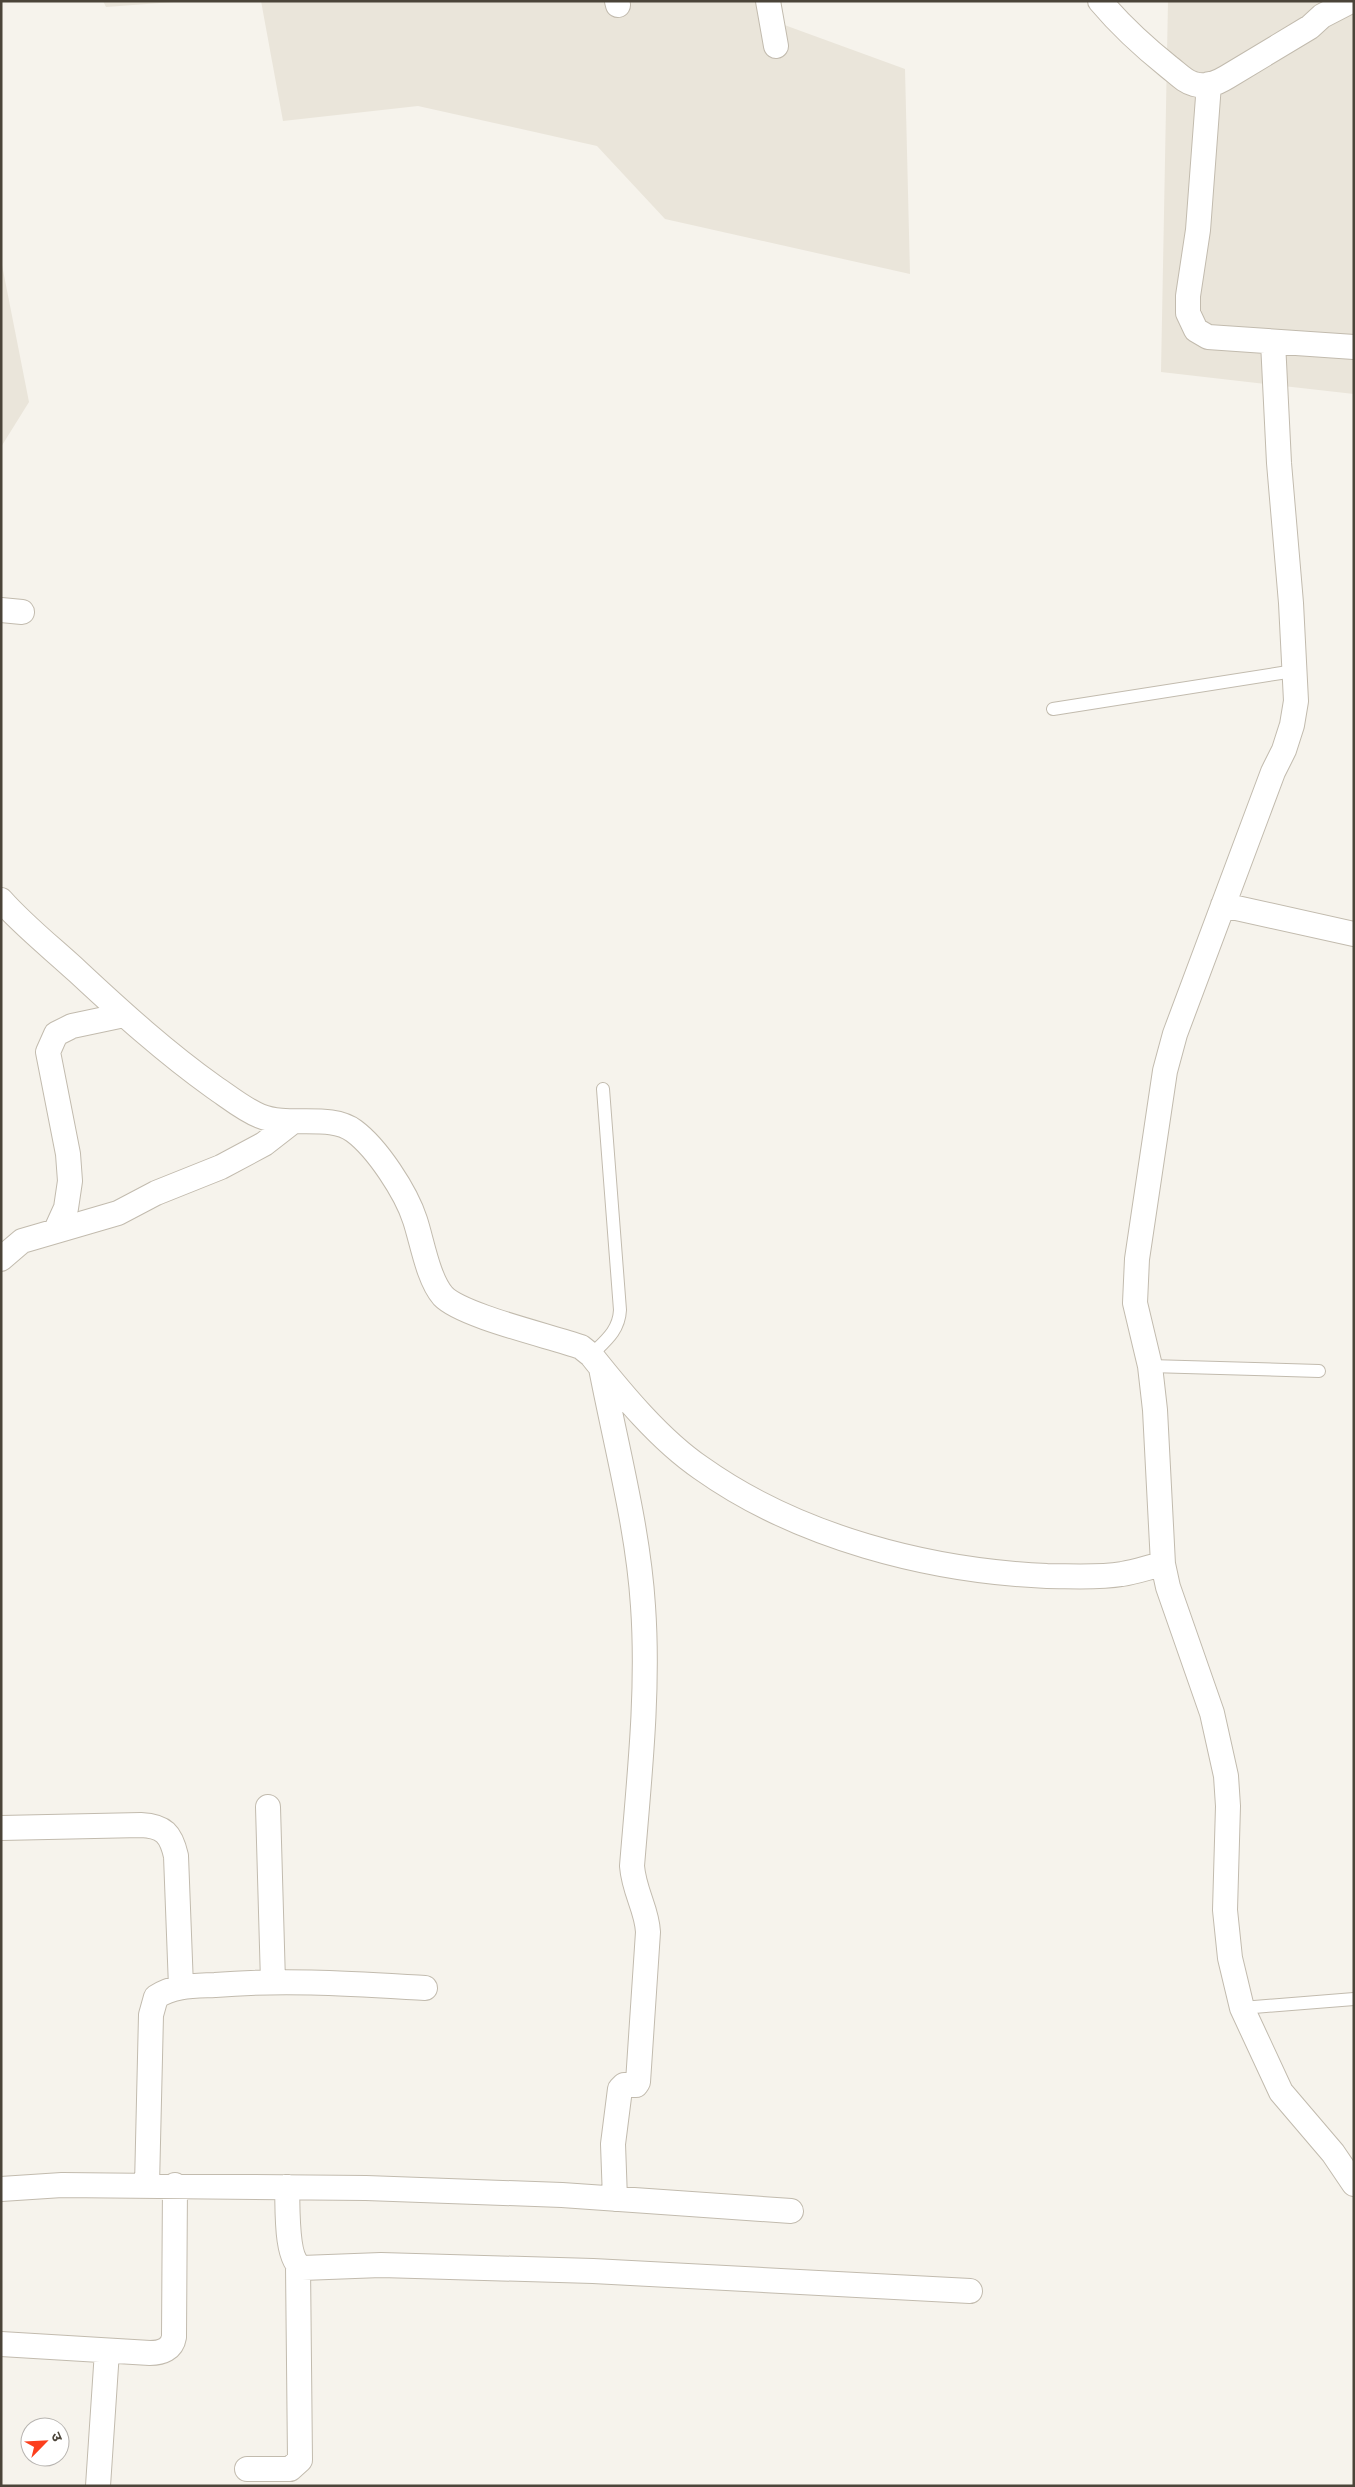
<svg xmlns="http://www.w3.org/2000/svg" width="1355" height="2487" viewBox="0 0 1355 2487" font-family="'DejaVu Sans','Noto Sans Devanagari',sans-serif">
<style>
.residential{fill:#eae5da}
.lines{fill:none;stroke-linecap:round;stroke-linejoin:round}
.lane-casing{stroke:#c2bbae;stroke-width:14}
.street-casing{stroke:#c2bbae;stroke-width:26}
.lane{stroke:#fff;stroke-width:12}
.street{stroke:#fff;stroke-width:24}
</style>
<rect width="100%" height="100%" fill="#f6f3ec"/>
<path class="residential" d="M103,1H187L106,7Z
M261,1H766L768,19L905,69L910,274L665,219L597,146L418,106L283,121Z
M1168,1H1354V394L1161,372Z
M1,260L29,402L1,447Z"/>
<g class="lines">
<g class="lane-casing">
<path id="lane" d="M1053,709L1294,671
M591,1355C605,1341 619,1331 620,1310L603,1089
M1150,1366L1319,1371
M1242,2008L1354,1999"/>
</g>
<g class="street-casing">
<path id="street" d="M617,1L618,5
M768,1L776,46
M1100,1C1121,26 1144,47 1169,67C1177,73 1185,82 1194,84C1206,88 1217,83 1227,77L1310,27L1322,16L1351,1
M1209,84L1198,230L1188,296V313L1196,330L1208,337L1354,347
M1273,342L1279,463L1291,603L1296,701L1292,725L1284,750L1273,772L1175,1034L1165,1071L1137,1259L1135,1303L1150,1366L1155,1410L1163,1564L1168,1587L1212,1713L1226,1776L1228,1806L1225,1910L1230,1958L1242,2008L1281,2092L1333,2153L1354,2184
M1,610L22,612
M1,900C24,926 52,948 78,972C122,1013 165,1052 214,1087C229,1097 243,1109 260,1116C289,1128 330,1113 354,1131C377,1148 406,1192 415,1220C422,1241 428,1279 443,1296C462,1316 550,1336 581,1347L591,1355C622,1394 660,1440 701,1468C798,1537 929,1571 1047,1576C1071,1576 1098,1578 1122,1574C1136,1572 1149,1567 1163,1564
M1223,905L1354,934
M56,1230L66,1208L70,1181L68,1154L48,1052L56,1034L72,1026L124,1015
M1,1259L22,1241L118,1213L156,1193L221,1167L264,1144L291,1123
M601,1368C616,1446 638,1527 643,1606C649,1692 639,1780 632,1866C634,1892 647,1909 648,1932L638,2082L636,2085H624L620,2089L613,2144L615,2199
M268,1807L273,1982
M1,1828L141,1825C164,1826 171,1834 176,1856L181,1987
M147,2185L151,2015L156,1997C174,1985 195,1986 215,1985C286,1979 355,1984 425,1988
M287,2187C288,2205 285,2259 302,2268L381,2265L593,2271L970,2291
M1,2189L62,2185L366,2188L562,2195L791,2211
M1,2344L150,2353C162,2353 172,2349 174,2337L175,2185
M247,2469H290L300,2460L298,2266
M98,2486L107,2351"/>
</g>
<use href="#lane" class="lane"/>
<use href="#street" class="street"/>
</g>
<rect width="1355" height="2487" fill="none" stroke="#4b4439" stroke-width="5"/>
<g transform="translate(45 2442) rotate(66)"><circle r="24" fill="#ffffff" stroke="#b7b4b0"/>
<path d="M0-4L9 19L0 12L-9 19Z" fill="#fc3f1d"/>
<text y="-8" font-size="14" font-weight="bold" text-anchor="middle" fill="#4b4439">उ</text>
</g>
</svg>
